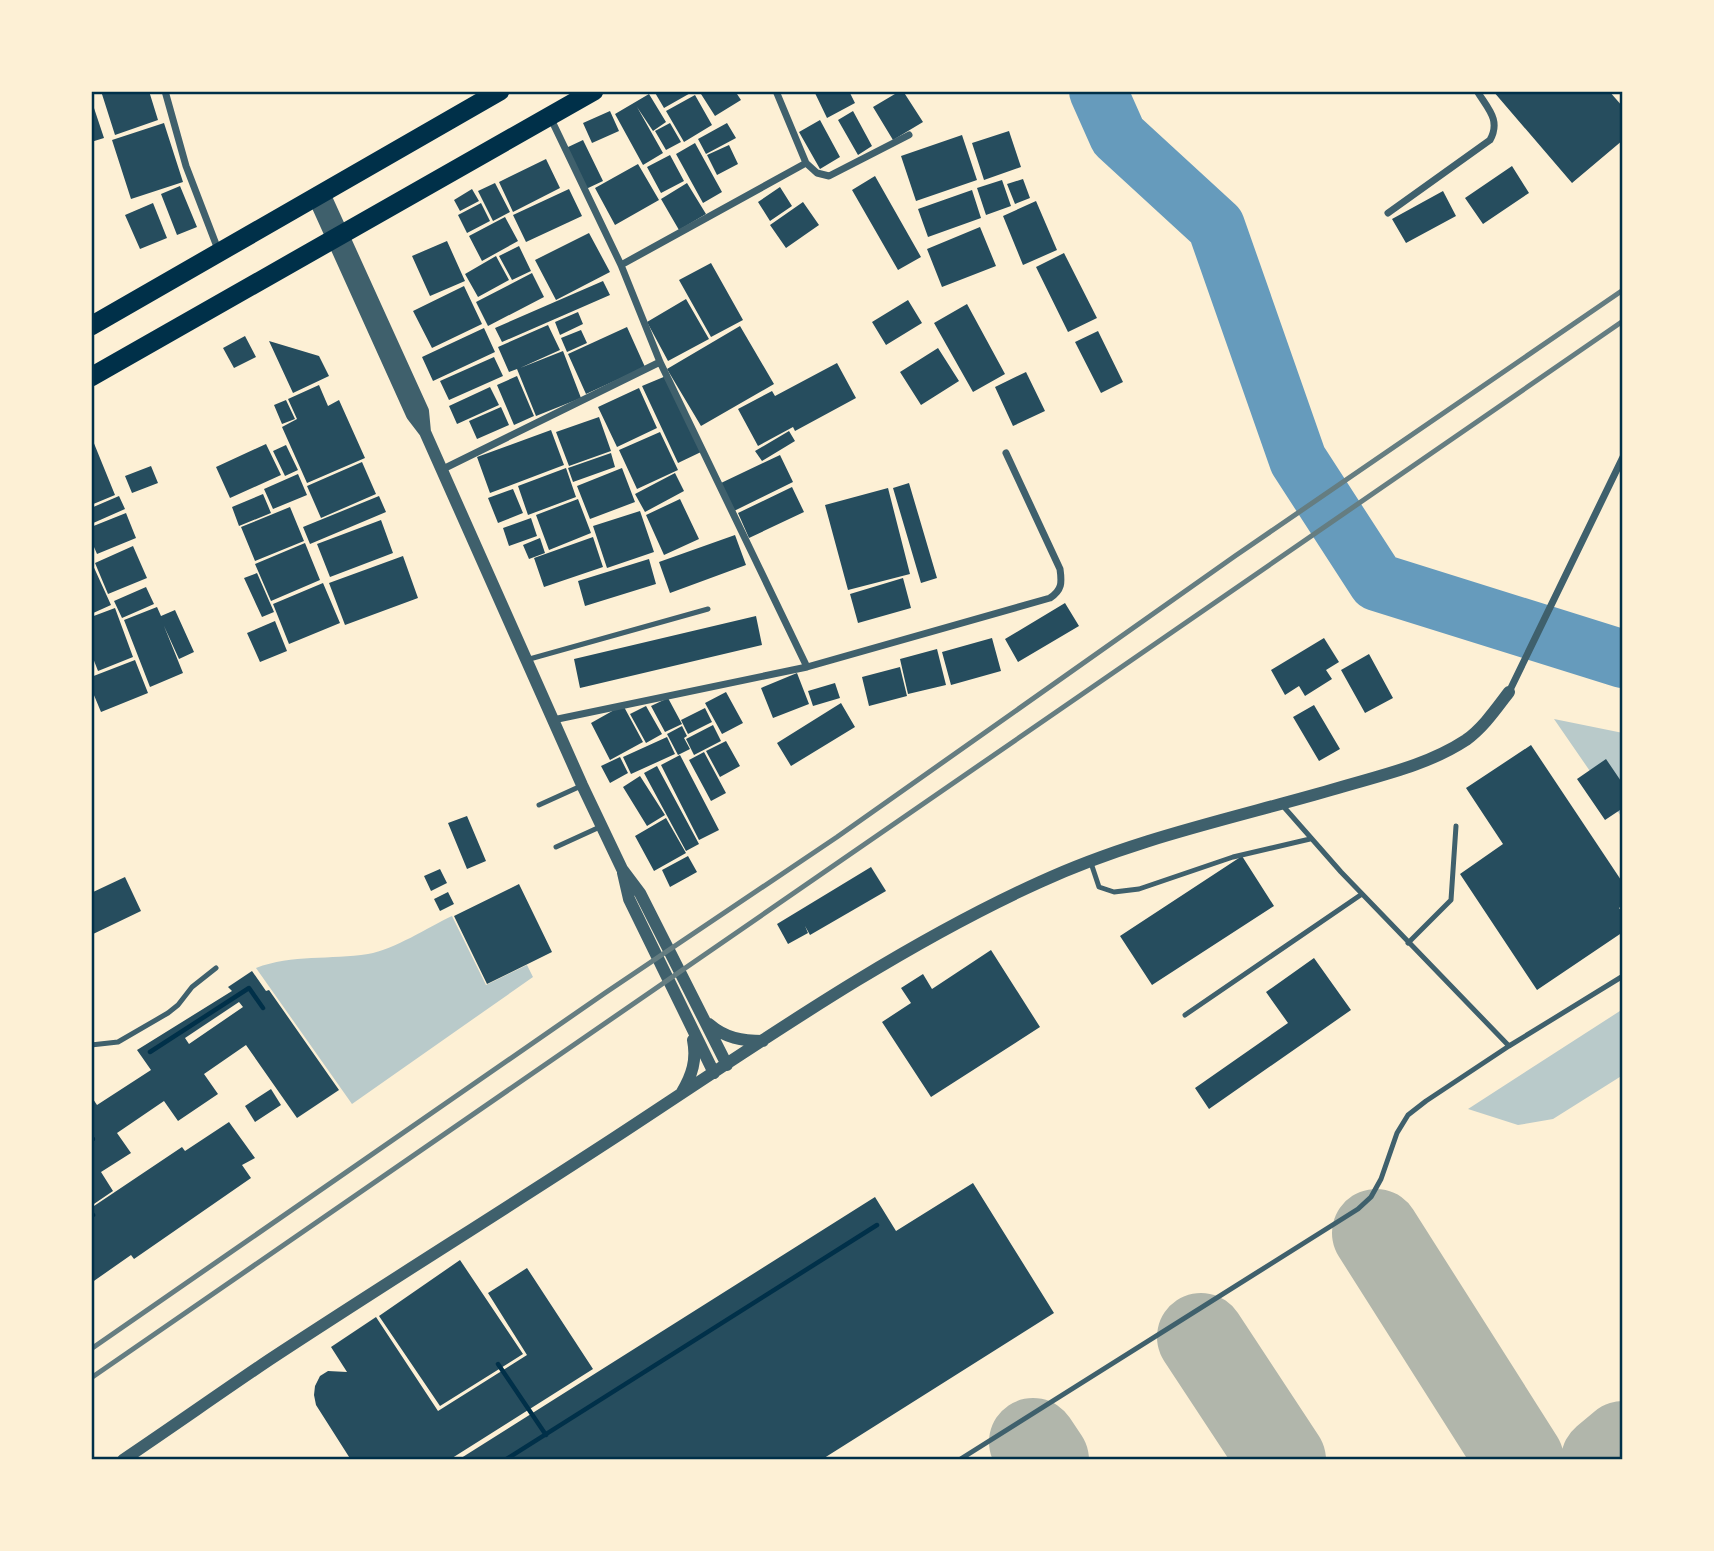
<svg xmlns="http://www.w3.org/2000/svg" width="1714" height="1551" viewBox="0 0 1714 1551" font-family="Helvetica,sans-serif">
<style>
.green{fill:#b9caca}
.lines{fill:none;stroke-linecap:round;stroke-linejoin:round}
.river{stroke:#669bbc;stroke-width:58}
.taxiway{stroke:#b1b6ab;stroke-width:88}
.building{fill:#264d5e;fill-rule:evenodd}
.path{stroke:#003049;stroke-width:4.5}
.service{stroke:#3f606c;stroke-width:5}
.minor{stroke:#3f606c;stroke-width:7}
.tertiary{stroke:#3f606c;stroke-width:12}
.trunk{stroke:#003049;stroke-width:19}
.rail{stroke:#657d81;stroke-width:5}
.neatline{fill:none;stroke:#003049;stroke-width:2.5}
</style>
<rect width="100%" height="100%" fill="#fdf0d5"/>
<path class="green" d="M1554,719L1623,733V819Z
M452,916L486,985L527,965L533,977L352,1104L256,968C292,954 331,960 368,954C395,949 427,928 452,916Z
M1623,1009V1075L1553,1119L1518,1125L1468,1109Z"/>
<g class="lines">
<path class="river" d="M1098,91L1118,136L1216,226L1298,460L1377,582L1623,659"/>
<path class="taxiway" d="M1376,1233L1520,1460
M1201,1337L1282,1460
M1033,1442L1045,1460
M1605,1460L1623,1445"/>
</g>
<path class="building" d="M101,91H149L158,120L115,135Z
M654,91H694L664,108Z
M706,91H735L741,100L715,116L701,94Z
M814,91H849L855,103L827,118Z
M900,91H903L923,122L893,140L873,107Z
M1493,91H1609L1623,107V140L1572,183Z
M649,94L666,122L653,131L637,107L663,153L643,165L615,114Z
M695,95L712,125L684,142L666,111Z
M91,99L104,138L91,142Z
M610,111L619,131L592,143L583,123Z
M853,111L872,146L858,155L838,120Z
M820,120L840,157L820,169L799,132Z
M164,123L183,182L131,199L112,140Z
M670,123L681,142L666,150L655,131Z
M727,123L736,138L706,154L698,139Z
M1009,131L1021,167L984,180L972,143Z
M962,135L977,180L916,201L901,156Z
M583,140L603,181L586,189L566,148Z
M695,143L722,192L703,203L676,154Z
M729,145L738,164L717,175L707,155Z
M670,155L684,181L661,193L647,167Z
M546,159L560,188L513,212L499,182Z
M638,164L659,200L615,225L595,188Z
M1512,166L1529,193L1483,224L1465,198Z
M875,176L921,257L898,270L852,190Z
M1023,179L1030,198L1015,204L1007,184Z
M1002,180L1011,206L986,215L977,188Z
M495,183L510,212L493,221L478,191Z
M687,183L706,214L679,230L661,199Z
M180,186L197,227L177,235L161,194Z
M780,187L792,206L770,221L758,202Z
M472,189L479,201L460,211L454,200Z
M569,189L582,216L526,242L513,215Z
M972,190L981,218L928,237L918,209Z
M1443,191L1456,216L1406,243L1392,219Z
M1036,201L1057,250L1023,265L1003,216Z
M803,202L819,225L786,248L770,225Z
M153,203L167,238L140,249L125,215Z
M481,203L490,221L467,233L458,215Z
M505,217L518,241L482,261L469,236Z
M980,227L996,266L942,287L927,249Z
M589,233L610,272L556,300L535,260Z
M447,241L465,281L430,296L412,256Z
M519,246L531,271L512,280L499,256Z
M1064,253L1097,318L1068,332L1036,267Z
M496,256L509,280L478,297L465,274Z
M711,263L743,320L711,337L679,280Z
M532,273L544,297L488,326L476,302Z
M603,281L610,295L502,342L495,328Z
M464,286L482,324L432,348L413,311Z
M686,299L709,339L668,361L647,322Z
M908,300L922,323L886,345L872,322Z
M967,304L1005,374L973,392L934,323Z
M578,312L583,324L560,335L555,322Z
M548,325L560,350L520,368L563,351L581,398L536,416L517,369L509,372L498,347Z
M740,326L774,384L701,426L667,369Z
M627,327L645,367L586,394L568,354Z
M484,328L495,352L433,381L422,357Z
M581,330L587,343L567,352L561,338Z
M1098,331L1123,382L1101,393L1075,342Z
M245,336L256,357L234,368L223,348Z
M269,341L319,356L329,376L293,393Z
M938,348L959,381L921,405L900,372Z
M494,357L503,376L449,400L440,381Z
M837,363L856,398L795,431L793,427L758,446L738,409L772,391L775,396Z
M1026,372L1045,411L1013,426L995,387Z
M517,376L534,416L514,425L497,385Z
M666,376L701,452L678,463L642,386Z
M319,385L328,406L339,400L365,458L307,483L282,427L297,419L288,399Z
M490,387L499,405L457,424L449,406Z
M639,388L657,428L617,447L598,407Z
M286,400L295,419L282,424L274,405Z
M501,407L509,425L477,439L469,421Z
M599,417L611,451L569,466L556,432Z
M551,430L564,465L490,493L477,457Z
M789,431L795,441L762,461L755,451Z
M660,432L678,470L637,489L619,450Z
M91,436L115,495L91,505Z
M266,444L281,475L230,498L216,467Z
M286,445L298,470L285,476L273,451Z
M611,453L615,467L573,482L568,468Z
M780,455L793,482L734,511L721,483Z
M362,462L376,494L321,518L307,486Z
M151,466L158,483L132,493L125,476Z
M566,468L576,497L528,515L518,486Z
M622,468L635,502L590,519L577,486Z
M675,473L684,491L645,512L635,494Z
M298,474L307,495L273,509L264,489Z
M909,483L937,578L921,583L893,488Z
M792,487L804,512L749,538L738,513Z
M888,488L910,574L848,590L825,505Z
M513,489L523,513L498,523L488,498Z
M263,494L271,513L239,526L232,507Z
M119,496L125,509L91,524V508Z
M379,496L386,512L310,544L303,527Z
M578,499L591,533L549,550L536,515Z
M680,499L699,539L664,555L646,515Z
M290,507L304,541L255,561L241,527Z
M640,511L654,552L607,568L593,526Z
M126,513L136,538L97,554L91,540V527Z
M531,518L537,536L509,546L503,528Z
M381,520L393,553L330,577L317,544Z
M735,535L746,565L670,593L659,562Z
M593,537L603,567L544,587L534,558Z
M540,538L545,553L529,559L523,545Z
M305,543L320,580L271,601L255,564Z
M133,546L147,578L108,594L95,563Z
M403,556L418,598L345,625L329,583Z
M649,559L656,584L585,606L578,581Z
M91,561L111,605L91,614Z
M257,573L274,612L262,617L244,578Z
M903,578L911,608L858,623L850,594Z
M323,583L340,623L289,644L273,604Z
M146,587L154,604L122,618L114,601Z
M1065,603L1079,626L1018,662L1005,639Z
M157,607L161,616L175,610L194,652L179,659L164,626L183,673L150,687L124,620Z
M115,608L133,657L98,671L91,653V617Z
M756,616L762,645L580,688L574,659Z
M275,621L287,651L260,662L247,633Z
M992,638L1001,671L951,685L942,652Z
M1324,638L1339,662L1326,670L1332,679L1305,696L1299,686L1285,695L1271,670Z
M937,649L946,685L908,694L900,659Z
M1369,654L1393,698L1365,713L1341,670Z
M135,660L148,693L101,712L91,688V677Z
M900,667L907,696L869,706L862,677Z
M797,673L809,704L773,718L761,688Z
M835,683L840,698L813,706L808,691Z
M726,692L743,723L722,734L705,703Z
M668,698L682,724L665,732L651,706Z
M841,703L855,727L791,766L777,743Z
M623,705L643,742L610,760L591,723Z
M1314,705L1340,749L1319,761L1293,717Z
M646,706L662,734L646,743L630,714Z
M705,708L712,722L688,734L681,720Z
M713,725L721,741L694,755L686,739Z
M682,726L687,736L684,738L690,749L678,755L667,734Z
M667,737L675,754L631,774L623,757Z
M726,741L740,766L720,777L706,751Z
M1531,745L1623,883V905L1619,908L1623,913V932L1537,990L1460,874L1503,844L1466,788Z
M704,752L726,793L711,801L689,760Z
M680,755L719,830L699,840L661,765Z
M620,757L628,773L610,783L601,766Z
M1606,759L1623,784V808L1605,820L1577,779Z
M657,766L699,844L686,851L644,773Z
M640,776L665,815L647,826L623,787Z
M467,816L486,861L467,869L448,823Z
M666,818L686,853L654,871L635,836Z
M688,856L697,872L670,887L662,870Z
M1242,856L1274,906L1152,985L1120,936Z
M871,867L886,891L810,935L805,926L808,933L788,944L777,924Z
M440,869L447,883L431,891L424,876Z
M125,877L141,911L91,935V893Z
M519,884L552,952L487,984L454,916Z
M448,892L454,904L440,911L434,899Z
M991,950L1040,1027L931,1097L882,1022L911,1003L901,988L923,974L932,989Z
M1314,958L1351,1010L1209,1109L1195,1088L1288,1023L1266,992Z
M252,971L266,991L269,990L339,1090L297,1118L246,1045L204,1074L218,1094L178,1121L164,1101L117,1133L131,1153L101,1172L113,1191L91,1206V1096L97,1105L151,1070L137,1050L232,991L228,987ZM239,1002L243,1007L189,1044L185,1038Z
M271,1089L281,1105L255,1122L245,1106Z
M229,1122L255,1158L242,1165L251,1178L134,1259L131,1255L91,1283V1229L93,1227L91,1208L182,1147L185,1151Z
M973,1183L1054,1313L821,1460H458L875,1197L896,1231Z
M460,1260L523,1354L440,1406L379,1316Z
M527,1268L593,1369L449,1460H351L316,1405L314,1395L315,1386L320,1376L328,1371L347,1372L331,1347L376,1317L438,1411L527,1355L488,1293Z"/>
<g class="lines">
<path class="path" d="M150,1052L249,988L263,1008
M91,1139H93
M91,1212L93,1215
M498,1364L546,1435
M505,1460L877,1225"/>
<path class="service" d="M526,660L708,609
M539,805L581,786
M1283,806L1341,872L1509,1046
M556,847L602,826
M1091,863L1099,887L1114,892L1139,889L1233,857L1310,839
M1408,943L1451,900L1456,826
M1185,1015L1362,894
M91,1045L118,1042L168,1013L178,1005L192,987L216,968
M959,1460L1358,1209L1371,1197L1381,1179L1397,1133L1408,1115L1426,1101L1509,1046L1623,976"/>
<path class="minor" d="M165,91L186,166L219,252
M776,91L806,163L817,173L829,176L909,135
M551,119L621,265L660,362L807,667
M1388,213L1490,140C1501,120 1488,109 1477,91
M621,265L806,163
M441,470L660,362
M1509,692L1623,457
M553,720L807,667L1050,598C1062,590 1062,583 1060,569L1006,453"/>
<path class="tertiary" d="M324,193L423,411L425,432
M314,198L412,415L425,432L582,785L622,869L640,893L727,1065
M623,873L629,899L714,1073
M709,1024C725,1038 742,1041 763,1041
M682,1092C692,1075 697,1060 693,1040
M123,1460C172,1427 220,1393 269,1360C383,1285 499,1213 614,1138C750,1049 892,949 1040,882C1135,838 1239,817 1338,788C1382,775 1428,765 1466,740C1483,728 1496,709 1509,692"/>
<path class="trunk" d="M91,326L500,91
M91,377L594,91"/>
<path class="rail" d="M91,1349L605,993L837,837L1235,556L1623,290
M91,1378L1623,321"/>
</g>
<rect width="1714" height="1551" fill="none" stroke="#fdf0d5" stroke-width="186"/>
<rect x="93" y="93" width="1528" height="1365" class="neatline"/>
</svg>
